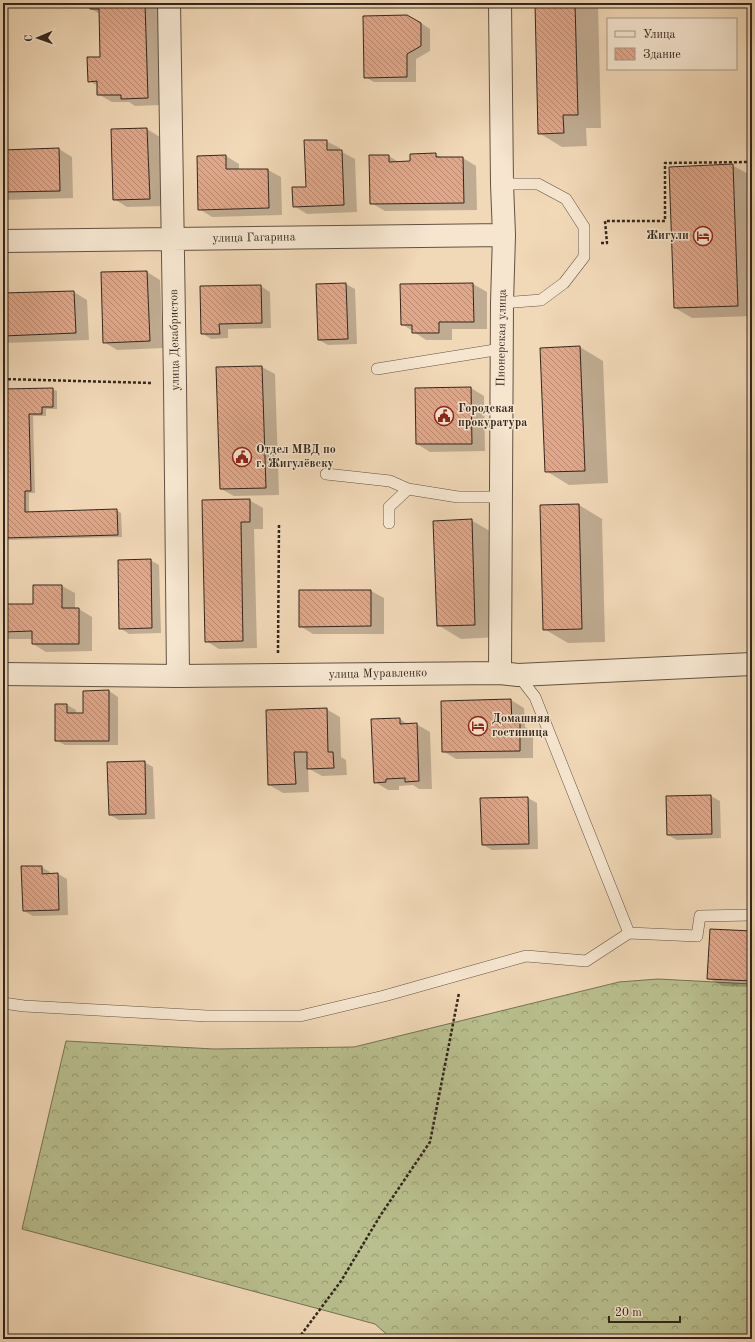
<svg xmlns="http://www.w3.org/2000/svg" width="755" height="1342" viewBox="0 0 755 1342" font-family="'Old Standard TT',serif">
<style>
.forest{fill:url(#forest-crowns);stroke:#767256}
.shadow{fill:#0003}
.building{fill:url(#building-back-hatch);stroke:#33261d}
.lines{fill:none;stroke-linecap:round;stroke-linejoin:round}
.lane-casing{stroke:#625244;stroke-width:12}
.street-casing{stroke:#625244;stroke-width:24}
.path{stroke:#33261d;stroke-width:2.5;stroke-dasharray:3 2;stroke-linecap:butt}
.lane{stroke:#f6e6d0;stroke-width:11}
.street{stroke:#f6e6d0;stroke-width:22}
.labels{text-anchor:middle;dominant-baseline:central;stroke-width:3;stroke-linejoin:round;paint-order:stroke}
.poi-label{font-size:12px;font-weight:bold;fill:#33261d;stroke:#f6e6d0;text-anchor:start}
.street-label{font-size:12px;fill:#33261d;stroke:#f6e6d0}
</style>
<defs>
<pattern id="forest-crowns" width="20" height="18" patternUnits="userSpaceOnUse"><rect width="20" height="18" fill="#b9bf8e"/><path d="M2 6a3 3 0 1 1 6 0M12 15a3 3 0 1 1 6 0" fill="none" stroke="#979b73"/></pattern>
<pattern id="building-back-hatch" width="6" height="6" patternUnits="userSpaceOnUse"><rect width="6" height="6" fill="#e1a78a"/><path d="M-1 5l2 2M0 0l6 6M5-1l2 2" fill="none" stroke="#b78870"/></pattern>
</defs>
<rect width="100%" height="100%" fill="#f1d8b7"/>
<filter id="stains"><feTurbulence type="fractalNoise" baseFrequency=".005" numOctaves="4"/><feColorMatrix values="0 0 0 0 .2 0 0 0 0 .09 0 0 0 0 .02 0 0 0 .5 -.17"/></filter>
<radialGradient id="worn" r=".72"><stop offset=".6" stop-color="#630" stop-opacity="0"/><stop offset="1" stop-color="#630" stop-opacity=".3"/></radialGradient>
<path class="forest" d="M658,979L752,984V1339H392L375,1324L22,1229L66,1041L214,1049L354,1047L619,982Z"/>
<path class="shadow" d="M91,3H158L161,105L135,106L129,102H112L98,94V86L89,81L101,58L100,14L91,9Z
M536,3H598L601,128H586L587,146L562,147L539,133Z
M421,23L430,29V51L416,59V82H374L365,77Z
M147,129L160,137L163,206L127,207L114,199Z
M326,141L340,148V151L355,159L357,212L307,214L294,206L307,188Z
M59,149L72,157L73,198L3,200V151Z
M435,154L442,158H463L476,166L477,210L385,211L371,203L389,156L400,163L411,162Z
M226,156L239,164V170H268L281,177L282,215L212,217L199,209Z
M732,165L750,175L752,239V316L692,318L675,308Z
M147,272L160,280L163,348L117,350L104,342Z
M346,284L355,289L357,344L328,345L319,340Z
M473,284L487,292V329H452V340H426L402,324L401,285Z
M261,286L270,292L271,328L228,329V338L211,339L202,333Z
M74,292L87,300L89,340L3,343V294Z
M580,347L603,361L608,483L569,485L546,471Z
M262,367L275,374L279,495L234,496L221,489Z
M471,388L484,396L485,451L430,452L417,444Z
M52,389L57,391V409H46V416H33L35,493H29V513L116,510L121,513L122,537L6,540L3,538V390Z
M249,500L263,508V529H254L257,648L219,649L206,641L203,501Z
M579,505L602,519L605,642L568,643L544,629Z
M471,520L495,534L498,637L461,639L438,625Z
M150,560L159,565L161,633L129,634L120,628Z
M62,586L75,593V609H79L92,617V651L46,652L33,644V639H3V605H34Z
M371,591L384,598V634H313L300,626Z
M109,691L118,697V745H65L56,740L67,705L76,710V714H84Z
M511,700L524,708L525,727L533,732V758L456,759L443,751Z
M326,709L340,717L341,757L346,760L347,775L322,776L308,768L309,792L283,793L269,785Z
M400,719L409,725L416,724L430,732L432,789H419L413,785L399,786V790H388L375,782Z
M144,762L153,767L155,819L119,820L110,815Z
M711,796L720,801L721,838L677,840L668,835Z
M528,798L537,803L538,849L492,850L483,845Z
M41,867L50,872V874H58L67,879L68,915L33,916L24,911Z
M752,932V987L722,986L708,978Z"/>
<path class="building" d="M90,3H145L148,98L121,99V95H97V81L88,82L87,57H100L99,9H90Z
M535,3H575L578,115H563L564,133L538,134Z
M407,15L421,23V46L407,54V77L364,78L363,16Z
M147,128L150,199L113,200L111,129Z
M304,140H327V150H342L344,205L293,207L292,187H306Z
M59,148L60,191L3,192V150Z
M436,153V157H463L464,203L370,204L369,155H389V162L410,161V154Z
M226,155V169H268L269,208L198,210L197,156Z
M733,164L738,306L674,308L669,167Z
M147,271L150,341L103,343L101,272Z
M346,283L348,339L318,340L316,284Z
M473,283L474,322H439V333H412V325H401L400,284Z
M261,285L262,323L219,324L220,334H201L200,286Z
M74,291L76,333L3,336V293Z
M580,346L585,471L545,472L540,348Z
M262,366L266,488L220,489L216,367Z
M471,387L472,444H416L415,388Z
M53,388V407H42V414H29L31,491H25V512L117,509L118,535L3,538V389Z
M250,499V522H241L243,641L205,642L202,500Z
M579,504L582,629L543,630L540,505Z
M472,519L475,625L437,626L433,521Z
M151,559L152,628L119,629L118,560Z
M33,585H62V608H79V644H32V631L3,632V604H33Z
M299,590H371V626L299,627Z
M109,690V741H55V704H67V713H83V691Z
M511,699L512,723H520V751L442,752L441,701Z
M327,708L328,752H333L334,768L307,769V752H294L296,784L268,785L266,710Z
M400,718V724L417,723L419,781L405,782V778L386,779V782L374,783L371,719Z
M145,761L146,814L109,815L107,762Z
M711,795L712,834L667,835L666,796Z
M528,797L529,844L482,845L480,798Z
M21,866H42V874L58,873L59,910L23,911Z
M710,929L752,931V981L707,979Z"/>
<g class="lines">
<g class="lane-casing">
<path id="lane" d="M502,184H538L566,199L584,227V257L564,283L541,300L502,303
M377,369L501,349
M326,474L390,481L408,489
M389,523V507L408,489L458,497H501
M518,675L535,697L629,933L697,936L700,916L752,915
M3,1003L24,1006L207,1016H300L384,996L526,956L586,961L629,933"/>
</g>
<g class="street-casing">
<path id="street" d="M169,3L175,383L178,676
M500,3L502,184L504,235L502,303L500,673
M3,241L504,235
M3,674L178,676L500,673L518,675L752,664"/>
</g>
<path class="path" d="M601,243H607L605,221H665V163L752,162
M3,379L152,383
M278,653L279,525
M298,1339L341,1281L380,1216L430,1142L459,993"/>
<use href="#lane" class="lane"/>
<use href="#street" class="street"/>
</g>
<defs>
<g id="hotel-ring" transform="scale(1)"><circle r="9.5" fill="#f6e6d0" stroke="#8f2418" stroke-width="1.5"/><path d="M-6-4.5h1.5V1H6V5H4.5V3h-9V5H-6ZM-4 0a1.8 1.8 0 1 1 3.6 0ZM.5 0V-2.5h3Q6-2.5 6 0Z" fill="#8f2418"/></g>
<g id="civic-ring" transform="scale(1)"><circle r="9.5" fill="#f6e6d0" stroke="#8f2418" stroke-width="1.5"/><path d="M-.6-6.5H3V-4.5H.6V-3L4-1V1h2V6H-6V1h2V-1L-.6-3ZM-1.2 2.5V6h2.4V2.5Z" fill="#8f2418"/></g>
</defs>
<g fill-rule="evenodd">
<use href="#hotel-ring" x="703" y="236"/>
<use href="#civic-ring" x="444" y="416"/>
<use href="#civic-ring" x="242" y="457"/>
<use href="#hotel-ring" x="478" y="726"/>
</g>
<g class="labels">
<g class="poi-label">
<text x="689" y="236" text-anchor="end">Жигули</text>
<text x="458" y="409">Городская<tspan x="458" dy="14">прокуратура</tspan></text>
<text x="256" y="450">Отдел МВД по<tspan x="256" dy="14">г. Жигулёвску</tspan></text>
<text x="492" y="719">Домашняя<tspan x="492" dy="14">гостиница</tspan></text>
</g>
<g class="street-label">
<text transform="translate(254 238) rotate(-1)">улица Гагарина</text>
<text transform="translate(502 338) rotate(-89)">Пионерская улица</text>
<text transform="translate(175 340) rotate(-91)">улица Декабристов</text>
<text transform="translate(378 674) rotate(-1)">улица Муравленко</text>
</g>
</g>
<rect width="755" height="1342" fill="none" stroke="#f1d8b7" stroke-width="16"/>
<rect x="4" y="4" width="747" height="1334" fill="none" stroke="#33261d" stroke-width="2"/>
<rect x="8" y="8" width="739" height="1326" fill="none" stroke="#33261d"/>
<rect x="607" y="18" width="130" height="52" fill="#f6e6d0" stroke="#a89988"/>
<rect x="615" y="31" width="20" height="6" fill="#f6e6d0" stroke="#a89988"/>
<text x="643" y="38" font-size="12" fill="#33261d">Улица</text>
<rect x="615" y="48" width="20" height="12" fill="url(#building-back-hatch)" stroke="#a89988"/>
<text x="643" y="58" font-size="12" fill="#33261d">Здание</text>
<g transform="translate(38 38) rotate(268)" stroke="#f6e6d0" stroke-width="3" paint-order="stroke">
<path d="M0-3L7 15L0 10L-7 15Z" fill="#33261d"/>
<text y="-6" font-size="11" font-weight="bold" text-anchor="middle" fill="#33261d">С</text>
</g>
<path d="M609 1316v6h71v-6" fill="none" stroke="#33261d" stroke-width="2"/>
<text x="615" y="1316" font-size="12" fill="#33261d" stroke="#f6e6d0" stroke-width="3" paint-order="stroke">20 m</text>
<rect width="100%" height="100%" filter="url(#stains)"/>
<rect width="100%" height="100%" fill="url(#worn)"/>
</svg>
